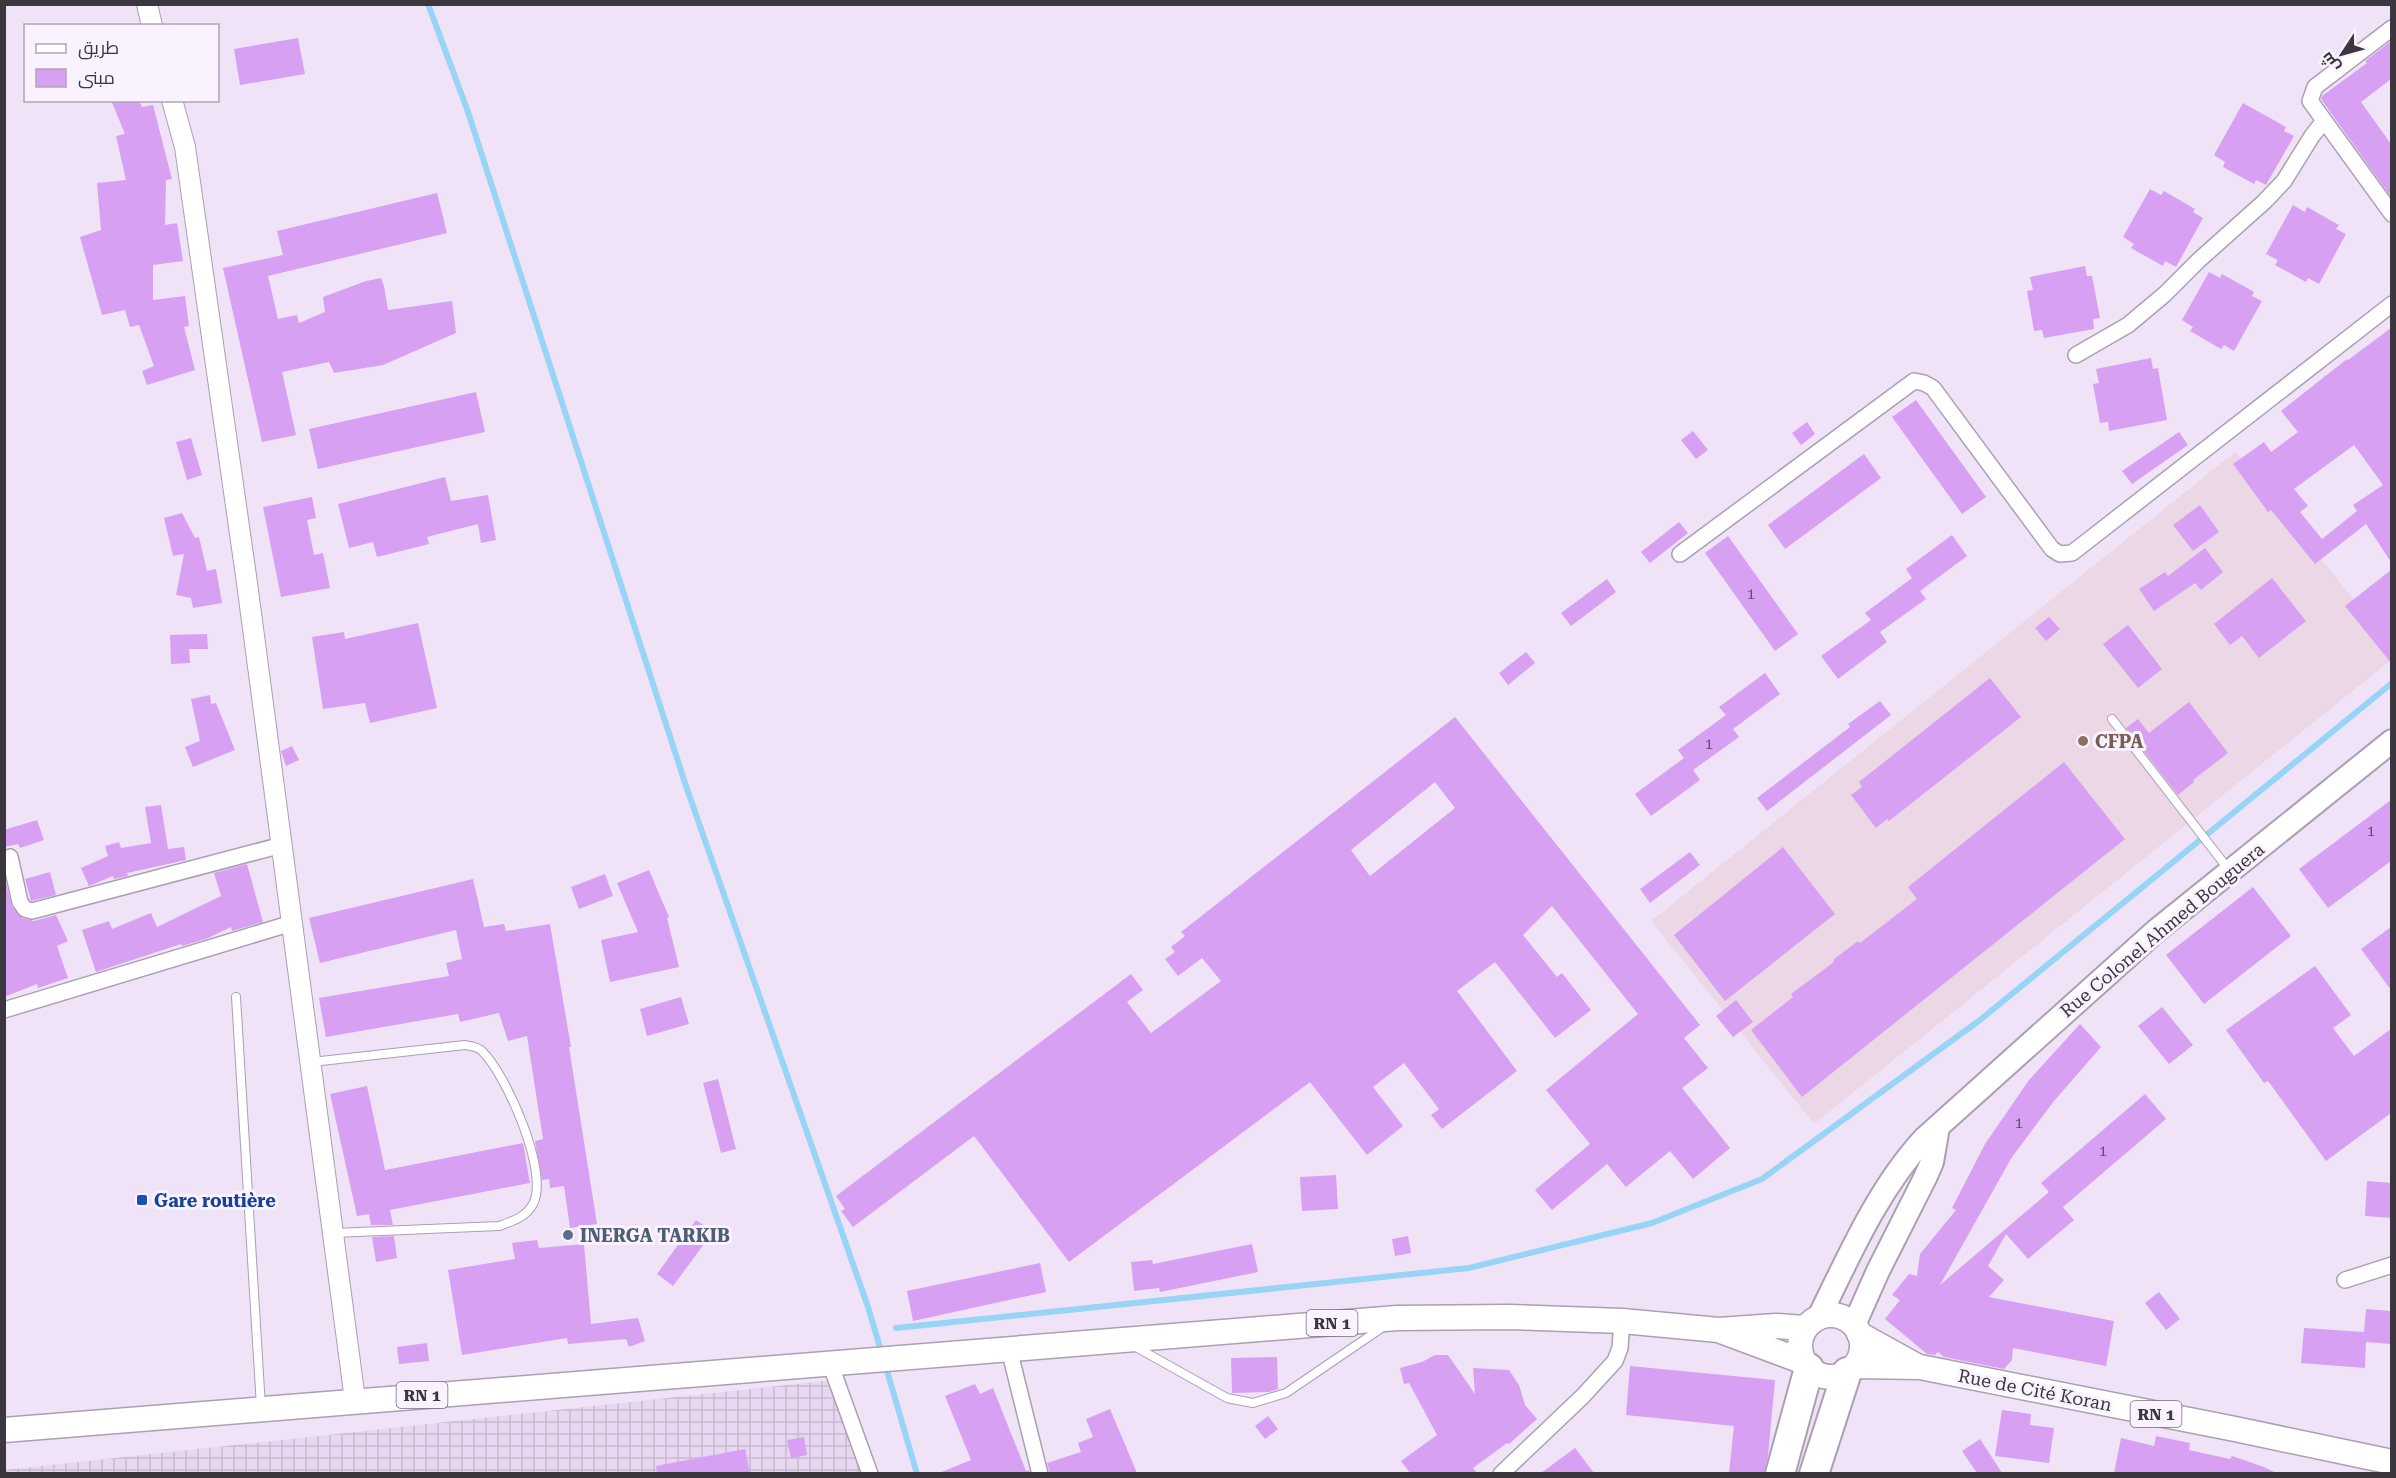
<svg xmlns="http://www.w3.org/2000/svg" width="2396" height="1478" viewBox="0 0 2396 1478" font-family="'Roboto Serif',Cairo,serif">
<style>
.industrial{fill:url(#industrial-grid)}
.education{fill:#ecd7e6}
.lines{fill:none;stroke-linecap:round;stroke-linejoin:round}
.stream{stroke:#98d4f6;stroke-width:6}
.building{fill:#d7a0f3;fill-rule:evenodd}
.service-casing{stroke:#ab9fb2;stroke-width:10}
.minor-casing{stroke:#ab9fb2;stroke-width:18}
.tertiary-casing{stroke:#ab9fb2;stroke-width:22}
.secondary-casing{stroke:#ab9fb2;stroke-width:26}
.primary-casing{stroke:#ab9fb2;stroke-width:27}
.motorway-casing{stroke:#ab9fb2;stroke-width:32}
.service{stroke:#fff;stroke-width:8}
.minor{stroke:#fff;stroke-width:15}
.tertiary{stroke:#fff;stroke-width:20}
.secondary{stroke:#fff;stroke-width:22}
.primary{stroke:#fff;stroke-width:24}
.motorway{stroke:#fff;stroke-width:28}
.education-dot{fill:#8d6e63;stroke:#faf2fe;stroke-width:2}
.transit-dot{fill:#1a4fb4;stroke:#faf2fe;stroke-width:2}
.service-dot{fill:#5c6f8a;stroke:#faf2fe;stroke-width:2}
.labels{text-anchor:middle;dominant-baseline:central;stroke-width:6;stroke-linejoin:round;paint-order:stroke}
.number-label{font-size:15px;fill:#63516c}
.shield{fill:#faf2fe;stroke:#756f78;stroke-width:1.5}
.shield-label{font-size:16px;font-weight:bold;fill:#3c373f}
.education-label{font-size:18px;font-weight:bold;fill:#785e54;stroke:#faf2fe;text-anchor:start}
.street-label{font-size:18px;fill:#3c373f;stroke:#faf2fe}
.transit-label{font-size:18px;font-weight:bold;fill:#164399;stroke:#faf2fe;text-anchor:start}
.service-label{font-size:18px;font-weight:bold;fill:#4e5e75;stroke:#faf2fe;text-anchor:start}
</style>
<defs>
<pattern id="industrial-grid" width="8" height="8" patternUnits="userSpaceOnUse" patternTransform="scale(1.5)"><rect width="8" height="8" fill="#e8d7f1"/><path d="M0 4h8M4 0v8" fill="none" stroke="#c8b9d0"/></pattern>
</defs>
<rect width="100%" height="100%" fill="#f0e3f7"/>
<path class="industrial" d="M843,1379L874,1473L5,1474L4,1470Z"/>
<path class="education" d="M2235,452L2391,646V660L1814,1124L1651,921Z"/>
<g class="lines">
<path class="stream" d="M428,4L467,109L686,786L868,1307L882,1354
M896,1328L1469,1268L1652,1223L1762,1179L1980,1020L2392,683
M885,1364L917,1474"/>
</g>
<path class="building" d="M298,38L305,74L240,85L234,49Z
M2391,41V79L2361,102L2391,144V197L2321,99L2322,96L2367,63L2365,61Z
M111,100H139L142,107L153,105L172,179L166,180L165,225L177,223L183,261L153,265V300L185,296L189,326L184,327L195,370L147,385L142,371L154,366L139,325L130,327L125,310L102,315L80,237L101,230L97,183L126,180L116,136L125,134Z
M2243,103L2286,127L2284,131L2294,136L2266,185L2256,180L2254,184L2223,167L2225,162L2214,155Z
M2150,189L2161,195L2164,191L2195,209L2193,212L2203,218L2176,267L2165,261L2163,266L2131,248L2134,244L2123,237Z
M437,193L447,233L268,276L278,319L297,315L299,323L325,312L323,297L366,281L381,278L384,286L388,310L452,301L456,333L383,365L334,373L329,362L282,372L296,435L262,442L223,268L283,255L277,231Z
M2293,205L2305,212L2307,207L2339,225L2336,229L2346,234L2319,284L2308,278L2306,282L2275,265L2278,260L2266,254Z
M2085,266L2087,276H2092L2100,318L2093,319L2094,329L2044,338L2042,330L2034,331L2027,291L2033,290L2030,277Z
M2209,272L2220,278L2222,274L2254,292L2252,296L2262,301L2234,351L2224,345L2221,349L2190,331L2193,327L2182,320Z
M2391,328V562L2366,524L2315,564L2271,510L2268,512L2233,464L2264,442L2271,452L2298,432L2281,411L2347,359L2348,360ZM2354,445L2383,485L2353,505L2357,511L2322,539L2300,512L2308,506L2294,489Z
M2151,358L2153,369L2158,368L2167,420L2109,431L2108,422L2100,423L2093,384L2099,383L2096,369Z
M476,392L485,432L318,469L309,429Z
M1916,400L1986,497L1962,514L1892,417Z
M1807,422L1815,434L1801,445L1792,433Z
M1693,431L1708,450L1696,459L1681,440Z
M2179,432L2188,445L2132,484L2122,471Z
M191,438L202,475L187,480L176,442Z
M1864,454L1881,478L1785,549L1768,525Z
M445,477L451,501L488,495L496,540L481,543L478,524L427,537L429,544L377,557L373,542L349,548L338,504Z
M312,497L316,518L307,520L314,555L323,553L330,588L281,597L263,507Z
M2200,505L2219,532L2193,551L2173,525Z
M182,513L195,538L199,537L207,571L216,569L222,603L193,608L191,598L176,595L184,554L173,556L164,518Z
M1679,522L1688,533L1650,563L1641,552Z
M1952,535L1967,556L1920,591L1926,599L1880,632L1887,642L1838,679L1821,656L1871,620L1865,613L1912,578L1906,569Z
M1728,536L1798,634L1775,651L1705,553Z
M2205,548L2223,572L2201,590L2195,583L2154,611L2139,589L2165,572L2168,576Z
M2391,570V663L2345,606Z
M2272,578L2306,621L2259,658L2242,636L2230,645L2214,624Z
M1607,579L1616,592L1571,626L1561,613Z
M2049,617L2060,629L2046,641L2035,628Z
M418,623L437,708L370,723L365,703L323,709L312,637L344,632L345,639Z
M2128,625L2162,669L2138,688L2103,644Z
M207,634L208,649H189L190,663L171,664L170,635Z
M1526,652L1535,663L1508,685L1499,673Z
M1765,673L1780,694L1733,729L1739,737L1693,770L1700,780L1651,816L1635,794L1684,758L1678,750L1726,715L1719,707Z
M1990,678L2021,717L1889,821L1887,819L1876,828L1851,795L1862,787L1859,782Z
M210,695L211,704L216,703L235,750L193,767L185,747L200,741L191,699Z
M1880,701L1891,715L1767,811L1757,798L1850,727L1848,724Z
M2189,702L2228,753L2193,780L2194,782L2178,795L2126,728L2138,719L2149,733Z
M1455,717L1700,1025L1684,1038L1708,1068L1682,1088L1730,1148L1693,1179L1670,1151L1626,1187L1607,1164L1552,1210L1535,1190L1590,1144L1546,1090L1638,1014L1552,906L1523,935L1557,977L1562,973L1591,1010L1555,1038L1495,962L1457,991L1517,1071L1442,1129L1431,1115L1439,1109L1404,1063L1373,1087L1403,1126L1367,1155L1310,1082L1069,1262L974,1136L853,1227L841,1211L845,1209L836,1196L1131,974L1143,990L1127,1002L1151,1033L1221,981L1202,958L1178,976L1165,959L1175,952L1171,947L1185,936L1181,932ZM1435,782L1455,808L1370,876L1351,850Z
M292,746L299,760L286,766L281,751Z
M2064,762L2125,839L1802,1097L1751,1030L1793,997L1791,994L1834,962L1833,960L1858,941L1860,943L1917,899L1908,887Z
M2391,800V861L2328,908L2299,869Z
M161,805L168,849L184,847L186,860L127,873L128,876L114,879L113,876L89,886L81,868L108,856L105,846L119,842L121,848L151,843L145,807Z
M37,820L44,840L20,848L18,844L4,847V830Z
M1783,847L1835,914L1725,1001L1674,935Z
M1690,852L1700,865L1650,903L1640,889Z
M247,864L263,922L232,931L231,927L206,939L182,946L181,944L96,972L82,930L109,921L112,929L151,913L157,927L221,896L214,873Z
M649,870L669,917L667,918L679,967L610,982L601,940L638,932L617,883Z
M50,872L56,895L31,901L25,879Z
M605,874L613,896L579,909L571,887Z
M473,879L484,927L504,924L506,931L550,924L571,1047H569L597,1224L570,1228L564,1186L550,1188L549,1179L542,1180L535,1141L543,1139L527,1036L508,1041L499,1013L460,1022L458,1014L326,1037L319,998L449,976L446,963L462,959L456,930L320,963L309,918Z
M6,883L12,907L22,918L34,921L56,915L68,941L57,946L68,978L38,988L37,984L4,997Z
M2253,887L2291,936L2204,1004L2166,955Z
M2391,927V990L2361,949Z
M2315,966L2351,1015L2333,1028L2354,1056L2391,1029V1113L2326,1161L2268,1081L2264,1083L2226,1030Z
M681,997L689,1024L647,1036L640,1009Z
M1736,1000L1753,1022L1733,1037L1716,1016Z
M2162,1007L2193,1045L2169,1064L2138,1026Z
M2080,1024L2101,1047L2054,1101L2012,1157L1940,1285L2049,1192L2041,1183L2145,1094L2166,1119L2063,1207L2074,1220L2028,1259L2006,1234L1988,1266L2004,1280L1989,1297L2114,1321L2106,1366L2013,1348L2012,1360L2004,1369L1944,1357L1938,1352L1935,1355L1927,1354L1885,1319L1900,1300L1892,1295L1909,1274L1917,1276L1920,1254L1956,1210L1952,1208L1985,1144L2029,1080Z
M718,1079L736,1149L721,1153L703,1083Z
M367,1086L385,1170L523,1143L530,1183L390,1210L393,1225H371L369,1214L357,1216L330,1094Z
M1336,1175L1338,1209L1302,1211L1300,1177Z
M2367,1181L2391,1183V1218L2365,1216Z
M696,1220L713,1232L673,1286L657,1274Z
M394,1236L397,1258L376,1262L372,1237Z
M1408,1236L1411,1253L1395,1256L1392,1239Z
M537,1240L539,1248L584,1244L591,1324L638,1318L645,1341L629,1347L626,1339L568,1344L567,1338L462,1355L448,1270L515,1259L512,1243Z
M1252,1244L1258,1272L1160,1292L1159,1288L1134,1291L1131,1262L1152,1260L1153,1264Z
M1040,1263L1046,1292L913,1321L907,1291Z
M2159,1292L2180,1319L2166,1330L2145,1303Z
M2366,1309L2391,1311V1344L2366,1342L2365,1368L2301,1363L2304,1328L2364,1332Z
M427,1343L429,1361L399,1364L397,1347Z
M1435,1355H1448L1475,1394L1473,1368L1509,1370L1519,1385L1525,1405L1537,1419L1509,1444L1507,1443L1473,1468L1477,1473H1410L1401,1461L1437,1435L1409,1383L1404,1384L1400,1368L1422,1362Z
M1277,1357L1278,1389L1269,1392L1232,1393L1231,1358Z
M1630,1366L1775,1380L1768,1456L1764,1473H1729L1734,1426L1626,1415Z
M975,1384L980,1394L993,1388L1026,1471L1029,1470L1030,1473H939L971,1460L945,1396Z
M1110,1409L1137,1473H1050L1047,1463L1081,1452L1078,1443L1093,1437L1086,1419Z
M2002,1410L2031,1414L2030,1425L2054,1428L2049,1463L1995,1456Z
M1268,1416L1278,1429L1265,1439L1255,1426Z
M2156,1436L2190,1443L2189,1450L2230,1459L2232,1456L2264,1467L2274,1472V1473H2114L2121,1438L2154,1446Z
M804,1437L807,1455L791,1458L787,1440Z
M1980,1439L2002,1473H1977L1962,1451Z
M1575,1448L1594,1473H1541Z
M745,1449L750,1473H657L656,1466Z"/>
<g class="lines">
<g class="service-casing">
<path id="service" d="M2112,719L2229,870
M236,997L261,1407
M312,1062L465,1045C471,1046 478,1047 482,1051C506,1074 550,1173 533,1204C526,1217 513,1221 499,1226L334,1233
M1134,1346L1227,1398L1253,1403L1286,1393L1383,1327"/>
</g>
<g class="minor-casing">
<path id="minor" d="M2392,28L2315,87L2310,101L2392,214
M2076,355L2128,325L2165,294L2199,260L2264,202L2284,181L2312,136L2323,122
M1680,554L1914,381L1924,383L1933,388L2052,549L2060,554L2072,553L2392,304
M10,857L20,902L25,909L32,911L282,845
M4,1010L292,923
M2345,1280L2392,1265
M1009,1349L1040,1474
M830,1363L870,1474
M1501,1474L1583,1396L1615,1361L1620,1348L1622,1321"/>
</g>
<g class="tertiary-casing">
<path id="tertiary" d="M147,4L152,26
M172,100L185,147L247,583L355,1400"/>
</g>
<g class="secondary-casing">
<path id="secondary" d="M1819,1317C1849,1256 1878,1189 1924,1139L2157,930L2392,741
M1854,1325L1878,1271L1925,1178L1932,1162L1938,1127"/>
</g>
<g class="primary-casing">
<path id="primary" d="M1800 1346a31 31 0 1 1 62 0a31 31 0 1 1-62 0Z
M1721,1331L1804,1362
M1859,1334L1915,1365
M1854,1366L1920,1367L2235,1429L2392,1462
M4,1430L1397,1318L1509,1317L1622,1321L1719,1330L1776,1326L1805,1328"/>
</g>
<g class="motorway-casing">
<path id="motorway" d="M1780,1474L1809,1368
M1814,1474L1847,1372"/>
</g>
<use href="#service" class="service"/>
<use href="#minor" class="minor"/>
<use href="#tertiary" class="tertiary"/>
<use href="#secondary" class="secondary"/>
<use href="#primary" class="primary"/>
<use href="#motorway" class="motorway"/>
</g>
<circle class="education-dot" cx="2083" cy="741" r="6"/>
<rect class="transit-dot" x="136" y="1194" width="12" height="12" rx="3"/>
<circle class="service-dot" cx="568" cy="1235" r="6"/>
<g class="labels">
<g class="number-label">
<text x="1751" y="594">1</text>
<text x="1709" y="744">1</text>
<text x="2371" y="831">1</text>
<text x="2019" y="1123">1</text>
<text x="2103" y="1151">1</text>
</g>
<g class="shield">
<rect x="1306.5" y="1310" width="51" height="26" rx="4.5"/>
<rect x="396.5" y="1382" width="51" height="26" rx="4.5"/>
<rect x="2130.5" y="1401" width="51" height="26" rx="4.5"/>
</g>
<g class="shield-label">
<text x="1332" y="1323">RN 1</text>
<text x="422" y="1395">RN 1</text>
<text x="2156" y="1414">RN 1</text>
</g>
<g class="education-label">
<text x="2095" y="741">CFPA</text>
</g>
<g class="street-label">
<text transform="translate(2162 930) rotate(-40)">Rue Colonel Ahmed Bouguera</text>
<text transform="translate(2035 1390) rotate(11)">Rue de Cité Koran</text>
</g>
<g class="transit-label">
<text x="154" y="1200">Gare routière</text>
</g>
<g class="service-label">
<text x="580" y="1235">INERGA TARKIB</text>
</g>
</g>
<rect width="2396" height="1478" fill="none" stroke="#3c373f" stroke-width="12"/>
<rect x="24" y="24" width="195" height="78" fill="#faf2fe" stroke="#aea7b2" stroke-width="1.5"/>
<rect x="36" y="44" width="30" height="9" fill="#ffffff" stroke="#aea7b2" stroke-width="1.5"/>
<text x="78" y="54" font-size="18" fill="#3c373f">طريق</text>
<rect x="36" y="69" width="30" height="18" fill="#d7a0f3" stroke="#aea7b2" stroke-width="1.5"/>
<text x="78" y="84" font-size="18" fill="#3c373f">مبنى</text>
<g transform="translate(2342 54) rotate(234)" stroke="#faf2fe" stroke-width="4.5" paint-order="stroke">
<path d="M0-4.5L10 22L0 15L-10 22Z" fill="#3c373f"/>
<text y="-9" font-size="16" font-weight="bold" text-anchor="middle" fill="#3c373f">ش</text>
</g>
</svg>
